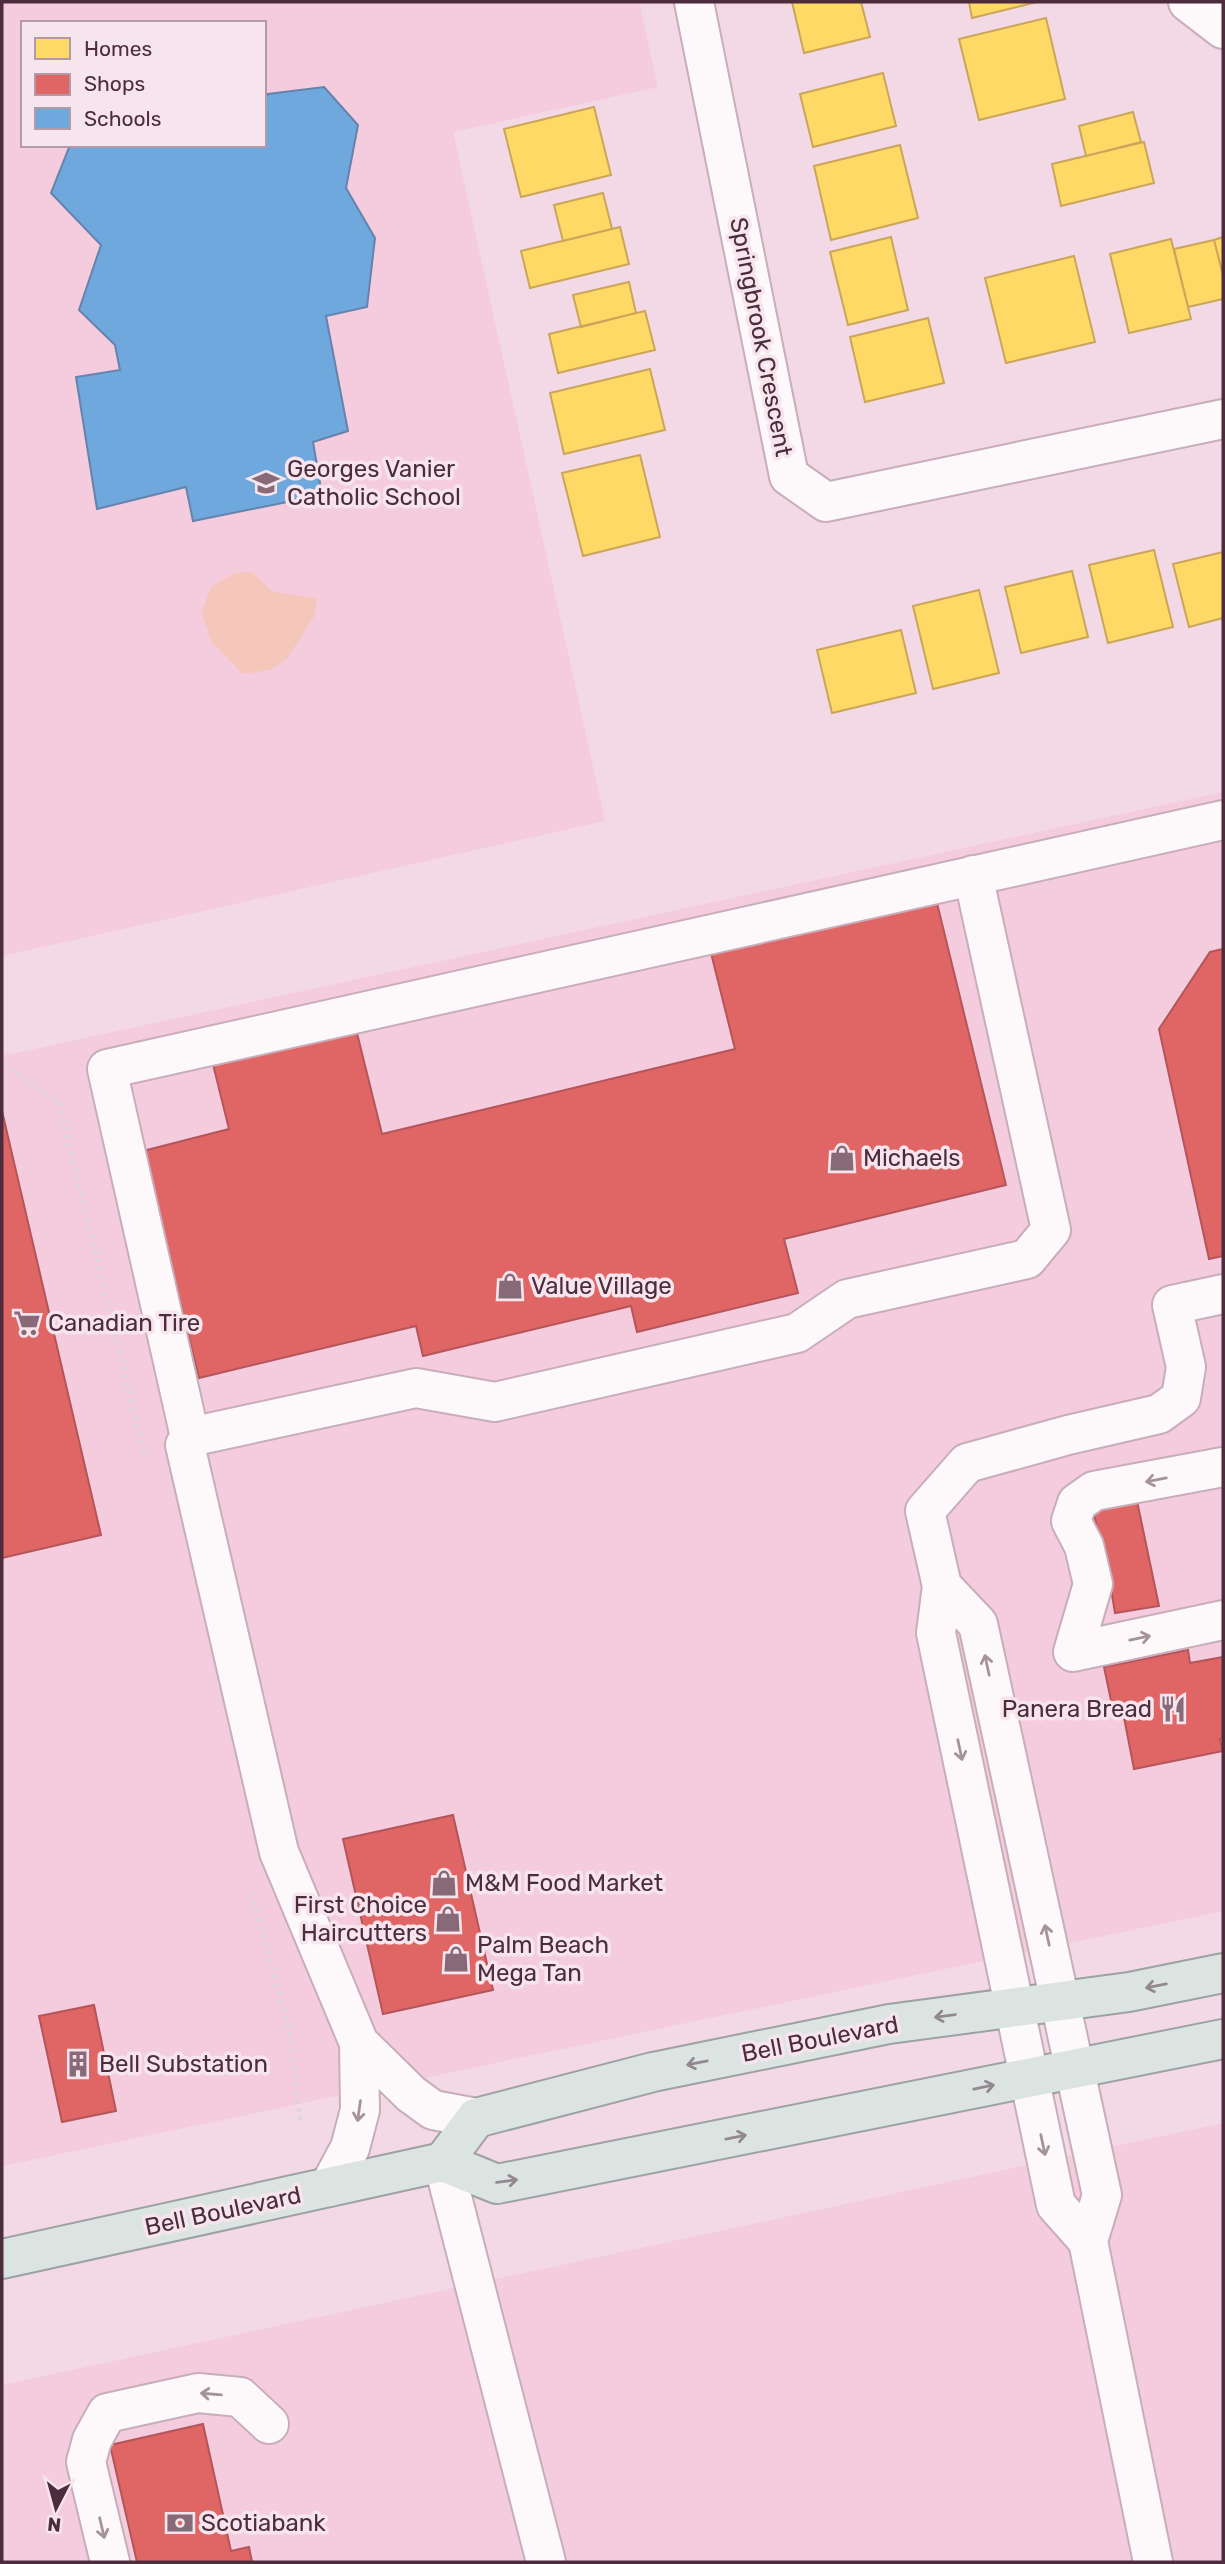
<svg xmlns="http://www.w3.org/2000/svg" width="1225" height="2564" viewBox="0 0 1225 2564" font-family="Rubik,sans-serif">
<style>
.built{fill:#f5cbde;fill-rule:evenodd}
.green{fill:#f5c6ba}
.homes{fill:#ffd966;stroke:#caa55a;stroke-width:2}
.shops{fill:#e06666;stroke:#b4555a;stroke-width:2}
.schools{fill:#6fa8dc;stroke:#6583ac;stroke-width:2}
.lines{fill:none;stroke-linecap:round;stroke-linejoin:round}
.minor-casing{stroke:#c8adba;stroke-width:42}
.major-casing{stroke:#9ca1a2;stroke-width:42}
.path{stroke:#ded5d9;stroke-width:4.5;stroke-dasharray:3.5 5;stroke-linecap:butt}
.minor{stroke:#fdf9fb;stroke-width:38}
.major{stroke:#dce4e2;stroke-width:38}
.oneway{stroke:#a5939c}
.oneway2{stroke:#948890}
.labels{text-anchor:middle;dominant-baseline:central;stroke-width:7;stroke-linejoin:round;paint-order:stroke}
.street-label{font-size:24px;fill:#4d2d3d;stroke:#f6e5ec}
.poi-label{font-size:24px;fill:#4d2d3d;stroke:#f6e5ec;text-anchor:start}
</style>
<rect width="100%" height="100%" fill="#f3d8e5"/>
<path class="built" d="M2,2H639L658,87L453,132L605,821L2,956ZM23,23H264V145H23Z
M1223,792V1911L2,2166V1056Z
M1223,2123V2562H2V2385Z"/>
<path class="green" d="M252,572L273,592L317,598L315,615L286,660L270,670L243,674L211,641L202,612L211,587L234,573Z"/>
<path class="homes" d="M792,2H861L870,37L804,53Z
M969,2H1037L972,18Z
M1046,18L1065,99L979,120L959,39Z
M883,73L896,126L813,147L800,94Z
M594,107L611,175L521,197L504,129Z
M1133,112L1141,142L1086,156L1079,126Z
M1144,142L1154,183L1061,206L1052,164Z
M900,145L918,218L831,240L814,166Z
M603,193L612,229L563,241L554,205Z
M620,227L629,264L530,288L521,251Z
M891,237L908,310L848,325L830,252Z
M1223,237V275L1214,240Z
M1171,239L1191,319L1129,333L1110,254Z
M1214,240L1223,275V299L1188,307L1174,249Z
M1074,256L1095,342L1006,363L985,278Z
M629,282L636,313L581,327L573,295Z
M645,311L655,350L558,373L549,334Z
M928,318L944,383L865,402L850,337Z
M650,369L665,430L564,454L550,393Z
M640,455L660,537L583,556L562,473Z
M1154,550L1173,627L1108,643L1089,565Z
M1223,552V618L1189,627L1173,564Z
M1072,571L1088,637L1021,653L1005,587Z
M979,590L999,673L933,689L913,606Z
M901,630L916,693L832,713L817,650Z"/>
<path class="shops" d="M936,899L1006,1185L784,1239L798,1293L637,1332L631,1306L423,1356L416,1326L199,1378L143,1151L229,1129L210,1052L353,1017L382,1134L735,1049L711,953Z
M1223,949V1256L1209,1259L1159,1029L1210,952Z
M2,1111L101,1535L2,1558Z
M1137,1501L1159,1606L1115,1613L1110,1582L1093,1510Z
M1188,1650L1190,1663L1223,1657V1738L1220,1739L1223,1751L1134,1769L1122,1707L1113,1710L1104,1667Z
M453,1815L493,1990L383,2014L343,1839Z
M94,2005L116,2111L62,2122L39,2016Z
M203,2424L231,2551L249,2547L252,2562H137L110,2445Z"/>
<path class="schools" d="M324,87L358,125L346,188L375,238L367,307L326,316L348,431L313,442L322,495L193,521L186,487L97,509L76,377L120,370L115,345L79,310L101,245L51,193L70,145L153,147L155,145H264V100L268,94Z"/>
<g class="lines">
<g class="minor-casing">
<path id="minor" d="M694,2L789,476L826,502L1223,419
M1188,2L1223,29
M190,1437L107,1069L1223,820
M1223,1467L1094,1491L1077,1503L1071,1521L1084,1546L1093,1584L1073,1652L1223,1620
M942,1586L978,1624L1102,2195L1088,2241L1153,2562
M476,2118L433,2110L411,2094L359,2043L279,1852L185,1445L190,1437L416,1388L495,1402L797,1333L847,1299L1027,1259L1051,1230L973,875
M443,2162L546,2562
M329,2187L350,2148L360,2110L359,2043
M1088,2241L1056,2205L936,1633L942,1586L925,1511L967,1463L1068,1435L1159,1414L1181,1398L1186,1367L1172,1305L1223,1294
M110,2562L86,2462L92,2440L107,2413L198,2393L240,2397L269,2424"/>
</g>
<g class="major-casing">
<path id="major" d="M443,2162L476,2118L653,2072L889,2024L1129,1992L1223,1973
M2,2259L443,2162L497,2184L1223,2039"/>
</g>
<path class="path" d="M2,1067L6,1066L59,1102L144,1453
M251,1893L289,2029L301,2124"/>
<use href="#minor" class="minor"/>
<use href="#major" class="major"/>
</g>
<defs><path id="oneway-shaft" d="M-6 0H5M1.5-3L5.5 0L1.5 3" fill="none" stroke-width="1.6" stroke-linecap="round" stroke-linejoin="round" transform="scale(1.75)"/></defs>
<g class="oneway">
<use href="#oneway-shaft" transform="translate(1156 1480) rotate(169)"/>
<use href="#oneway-shaft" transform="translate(1140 1638) rotate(-12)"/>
<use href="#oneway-shaft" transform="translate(987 1665) rotate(-102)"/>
<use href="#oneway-shaft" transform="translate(960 1750) rotate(78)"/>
<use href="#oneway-shaft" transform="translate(1047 1935) rotate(-102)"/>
<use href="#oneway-shaft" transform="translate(359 2111) rotate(98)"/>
<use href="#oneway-shaft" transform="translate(1043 2145) rotate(78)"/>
<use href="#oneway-shaft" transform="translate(211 2394) rotate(-175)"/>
<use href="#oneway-shaft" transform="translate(102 2528) rotate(77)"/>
</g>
<g class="oneway2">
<use href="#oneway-shaft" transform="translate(1156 1986) rotate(169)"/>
<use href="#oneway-shaft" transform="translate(945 2016) rotate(172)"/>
<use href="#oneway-shaft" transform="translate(697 2063) rotate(169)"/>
<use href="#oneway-shaft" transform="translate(984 2087) rotate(-12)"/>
<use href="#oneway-shaft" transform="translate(736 2137) rotate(-11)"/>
<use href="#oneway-shaft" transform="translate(507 2181) rotate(-8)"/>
</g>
<defs>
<g id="school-bare" transform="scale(2.1)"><path d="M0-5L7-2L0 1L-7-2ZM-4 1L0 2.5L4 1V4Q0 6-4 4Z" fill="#876978" stroke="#f6e5ec" stroke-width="2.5" paint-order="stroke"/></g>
<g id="shop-bare" transform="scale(2.1)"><path d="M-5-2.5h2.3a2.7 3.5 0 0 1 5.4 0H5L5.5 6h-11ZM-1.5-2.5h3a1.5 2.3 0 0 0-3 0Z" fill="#876978" stroke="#f6e5ec" stroke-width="2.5" paint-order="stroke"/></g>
<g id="supermarket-bare" transform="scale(2.1)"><path d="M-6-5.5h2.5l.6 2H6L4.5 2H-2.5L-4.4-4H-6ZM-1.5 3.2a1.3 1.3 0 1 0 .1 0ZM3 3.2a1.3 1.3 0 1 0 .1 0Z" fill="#876978" stroke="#f6e5ec" stroke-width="2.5" paint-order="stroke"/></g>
<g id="restaurant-bare" transform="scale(2.1)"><path d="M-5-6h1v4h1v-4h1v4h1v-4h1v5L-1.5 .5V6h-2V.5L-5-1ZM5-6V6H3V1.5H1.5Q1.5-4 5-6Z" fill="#876978" stroke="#f6e5ec" stroke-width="2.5" paint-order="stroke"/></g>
<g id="building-bare" transform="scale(2.1)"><path d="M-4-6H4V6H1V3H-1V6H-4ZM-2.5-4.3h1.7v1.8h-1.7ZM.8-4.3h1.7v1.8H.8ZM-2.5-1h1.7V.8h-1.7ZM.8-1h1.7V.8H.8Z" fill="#876978" stroke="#f6e5ec" stroke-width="2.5" paint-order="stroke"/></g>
<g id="bank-bare" transform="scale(2.1)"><path d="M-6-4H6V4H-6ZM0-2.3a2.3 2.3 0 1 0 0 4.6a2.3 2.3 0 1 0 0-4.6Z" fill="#876978" stroke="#f6e5ec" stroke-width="2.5" paint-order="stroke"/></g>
</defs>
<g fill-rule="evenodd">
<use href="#school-bare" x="266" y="483"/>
<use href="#shop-bare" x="842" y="1158"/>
<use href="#shop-bare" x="510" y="1286"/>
<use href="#supermarket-bare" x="27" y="1323"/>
<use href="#restaurant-bare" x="1173" y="1709"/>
<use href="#shop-bare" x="444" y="1883"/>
<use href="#shop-bare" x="448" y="1919"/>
<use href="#shop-bare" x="456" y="1959"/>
<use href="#building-bare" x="78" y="2064"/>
<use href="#bank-bare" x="180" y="2523"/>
</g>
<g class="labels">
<g class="street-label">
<text transform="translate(761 337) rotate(79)">Springbrook Crescent</text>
<text transform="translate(820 2039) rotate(-11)">Bell Boulevard</text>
<text transform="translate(223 2211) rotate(-12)">Bell Boulevard</text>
</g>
<g class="poi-label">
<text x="287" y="469">Georges Vanier<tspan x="287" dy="28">Catholic School</tspan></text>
<text x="863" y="1158">Michaels</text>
<text x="531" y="1286">Value Village</text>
<text x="48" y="1323">Canadian Tire</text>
<text x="1152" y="1709" text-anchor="end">Panera Bread</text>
<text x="465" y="1883">M&amp;M Food Market</text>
<text x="427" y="1905" text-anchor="end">First Choice<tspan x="427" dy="28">Haircutters</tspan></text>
<text x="477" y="1945">Palm Beach<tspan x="477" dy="28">Mega Tan</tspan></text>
<text x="99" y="2064">Bell Substation</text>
<text x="201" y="2523">Scotiabank</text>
</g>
</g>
<rect width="1225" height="2564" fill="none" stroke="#4d2d3d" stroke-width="7"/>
<rect x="21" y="21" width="245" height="126" fill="#f6e5ec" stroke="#b29ba6" stroke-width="2"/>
<rect x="35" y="38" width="35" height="21" fill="#ffd966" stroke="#b29ba6" stroke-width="2"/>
<text x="84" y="56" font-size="21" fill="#4d2d3d">Homes</text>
<rect x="35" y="74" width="35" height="21" fill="#e06666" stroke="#b29ba6" stroke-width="2"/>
<text x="84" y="91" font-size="21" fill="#4d2d3d">Shops</text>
<rect x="35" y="108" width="35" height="21" fill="#6fa8dc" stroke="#b29ba6" stroke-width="2"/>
<text x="84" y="126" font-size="21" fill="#4d2d3d">Schools</text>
<g transform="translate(56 2508) rotate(186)" stroke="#f6e5ec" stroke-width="5" paint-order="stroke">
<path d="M0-5L12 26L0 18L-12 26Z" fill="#4d2d3d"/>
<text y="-10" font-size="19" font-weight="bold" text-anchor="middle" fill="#4d2d3d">N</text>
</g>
</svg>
